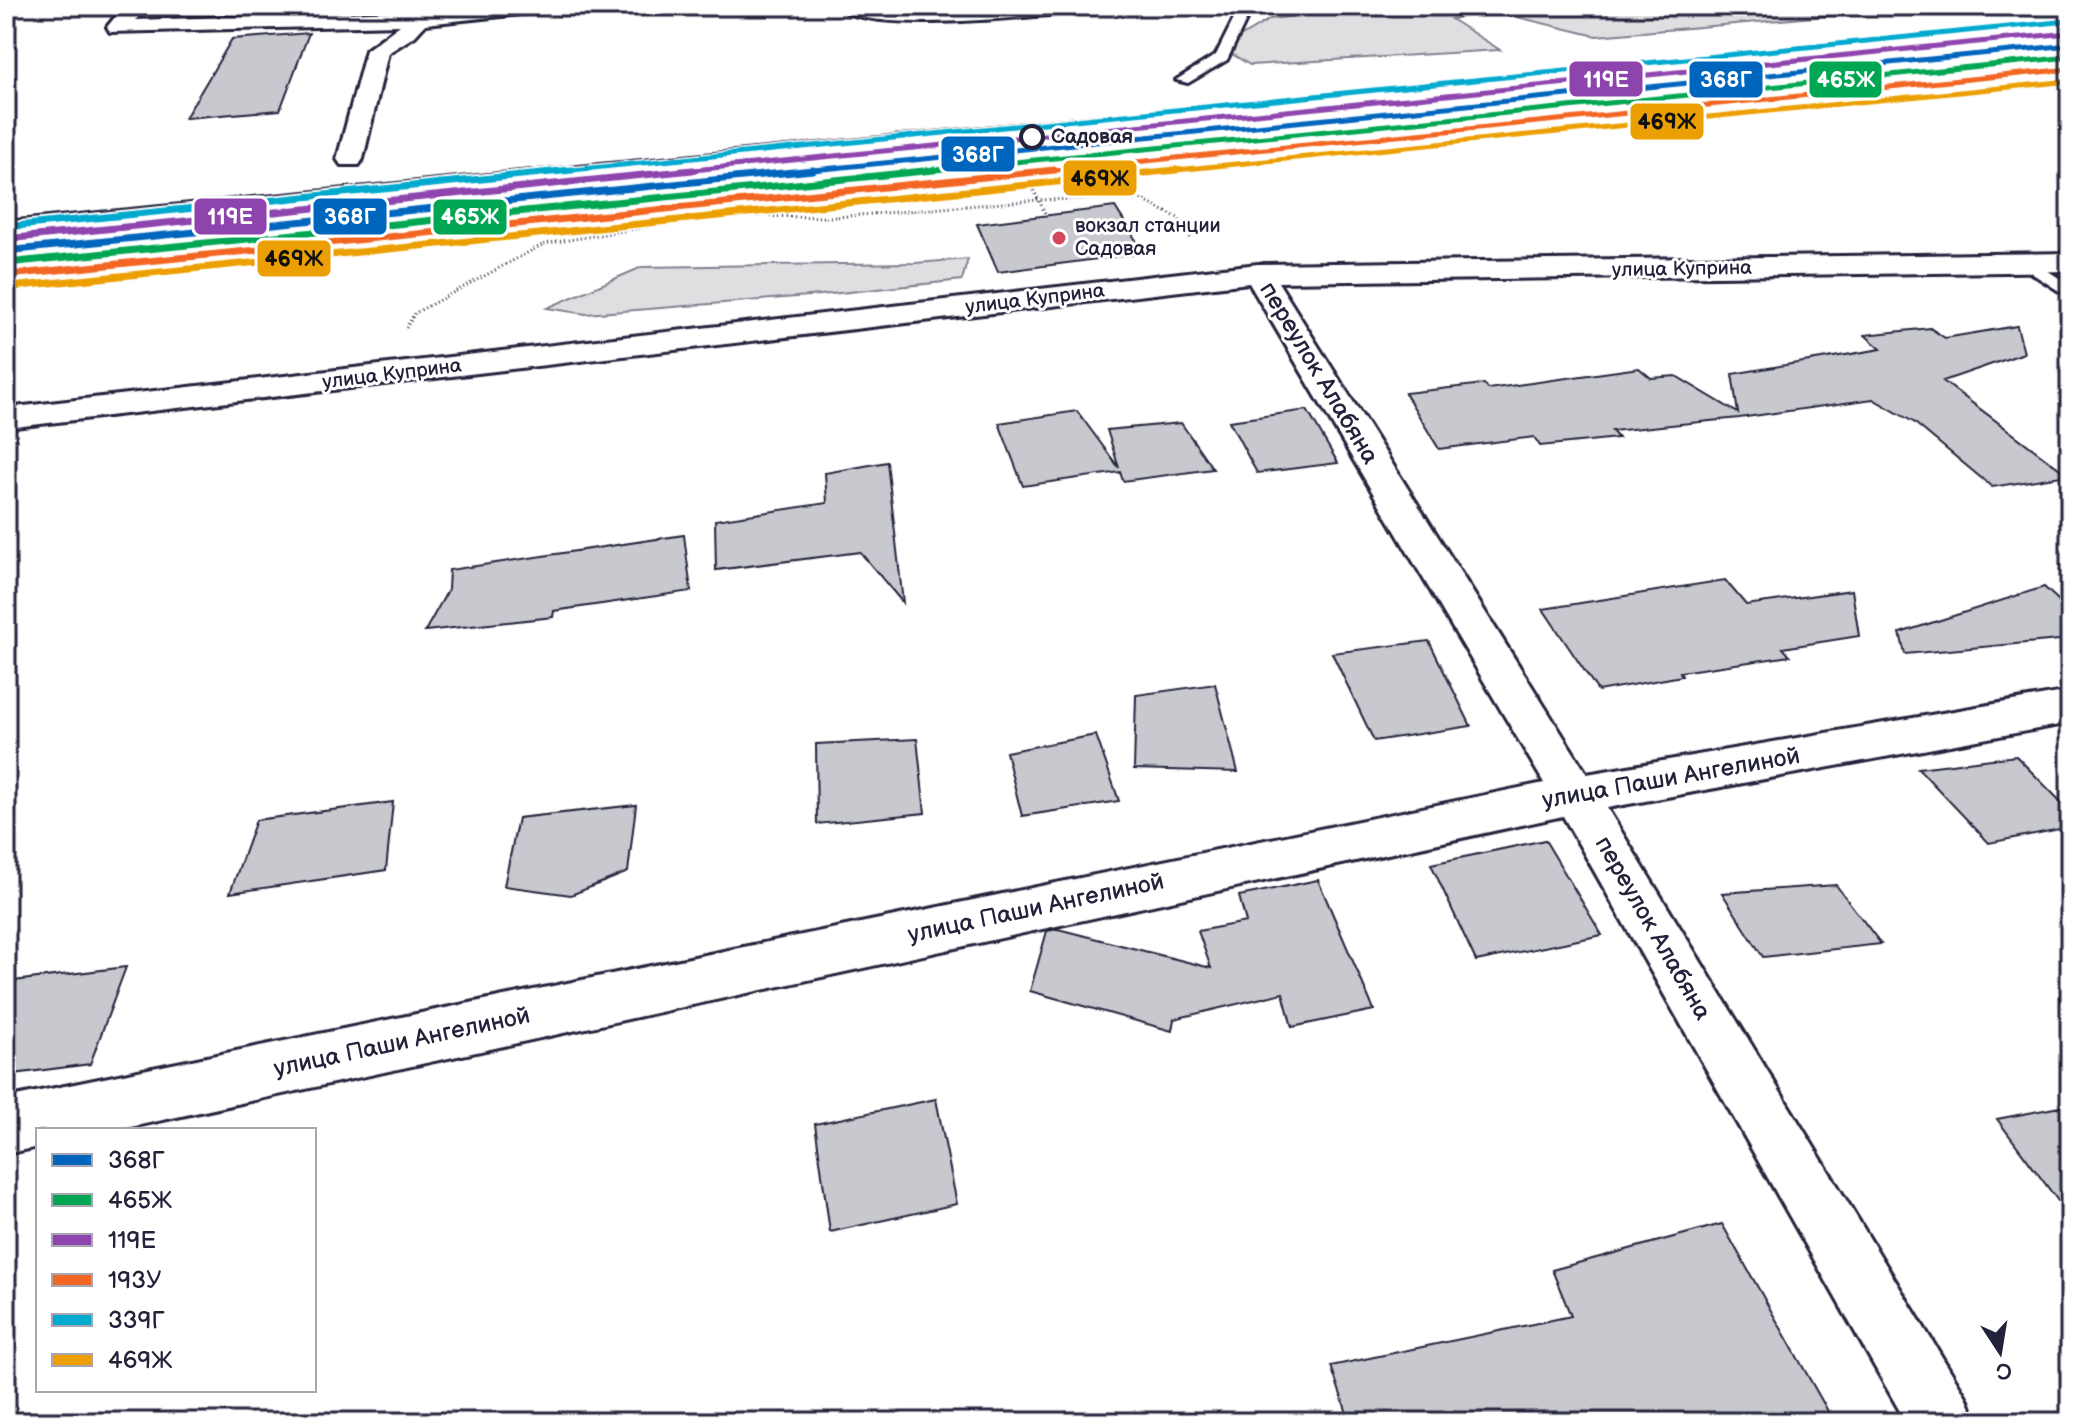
<svg xmlns="http://www.w3.org/2000/svg" width="2076" height="1428" viewBox="0 0 2076 1428" font-family="'Balsamiq Sans',sans-serif">
<style>
.green{fill:#dfdfe2;stroke:#80808e;stroke-width:2}
.building{fill:#c8c8cf;stroke:#22223b;stroke-width:2}
.lines{fill:none;stroke-linecap:round;stroke-linejoin:round}
.service-casing{stroke:#22223b;stroke-width:6}
.minor-casing{stroke:#22223b;stroke-width:6}
.path{stroke:#22223b;stroke-width:3;stroke-dasharray:1 3;stroke-linecap:butt}
.service{fill:#fff;fill-rule:evenodd}
.minor{fill:#fff;fill-rule:evenodd}
.rail-far1{stroke:#22223b;stroke-width:3}
.rail{stroke:#22223b;stroke-width:4}
.rail-1-far1-casing{stroke:#fff;stroke-width:8}
.rail-1-casing{stroke:#fff;stroke-width:11}
.rail-2-far1-casing{stroke:#fff;stroke-width:8}
.rail-2-casing{stroke:#fff;stroke-width:11}
.rail-3-far1-casing{stroke:#fff;stroke-width:8}
.rail-3-casing{stroke:#fff;stroke-width:11}
.rail-4-far1-casing{stroke:#fff;stroke-width:8}
.rail-4-casing{stroke:#fff;stroke-width:11}
.rail-5-far1-casing{stroke:#fff;stroke-width:8}
.rail-5-casing{stroke:#fff;stroke-width:11}
.rail-6-far1-casing{stroke:#fff;stroke-width:8}
.rail-6-casing{stroke:#fff;stroke-width:11}
.rail-1-far1{stroke:#0065bd;stroke-width:5}
.rail-1{stroke:#0065bd;stroke-width:7}
.rail-2-far1{stroke:#00a651;stroke-width:5}
.rail-2{stroke:#00a651;stroke-width:7}
.rail-3-far1{stroke:#8e44ad;stroke-width:5}
.rail-3{stroke:#8e44ad;stroke-width:7}
.rail-4-far1{stroke:#f26522;stroke-width:5}
.rail-4{stroke:#f26522;stroke-width:7}
.rail-5-far1{stroke:#00a9ce;stroke-width:5}
.rail-5{stroke:#00a9ce;stroke-width:7}
.rail-6-far1{stroke:#ec9f03;stroke-width:5}
.rail-6{stroke:#ec9f03;stroke-width:7}
.stop-dot{fill:#fff;stroke:#22223b;stroke-width:4}
.poi-dot{fill:#d1495b;stroke:#fff;stroke-width:3}
.labels{text-anchor:middle;dominant-baseline:central;stroke-width:6;stroke-linejoin:round;paint-order:stroke}
.far-stop-label{font-size:20px;font-weight:bold;fill:#22223b;stroke:#fff;text-anchor:start}
.far-poi-label{font-size:20px;fill:#22223b;stroke:#fff;text-anchor:start}
.far-street-label{font-size:20px;fill:#22223b;stroke:#fff}
.street-label{font-size:24px;fill:#22223b;stroke:#fff}
.line-badge{stroke:#fff;stroke-width:3}
.badge-label{font-size:22px;text-anchor:middle;font-weight:bold;fill:#fff}
.pale-badge-label{font-size:22px;text-anchor:middle;font-weight:bold;fill:#111}
</style>
<rect width="100%" height="100%" fill="#fff"/>
<filter id="ink" filterUnits="userSpaceOnUse"><feTurbulence type="fractalNoise" baseFrequency=".0125" numOctaves="2"/><feDisplacementMap in="SourceGraphic" scale="16" xChannelSelector="R" yChannelSelector="G"/><feConvolveMatrix kernelMatrix="1 2 1 2 8 2 1 2 1" color-interpolation-filters="sRGB"/></filter>
<g filter="url(#ink)">
<path class="green" d="M1453,6H1891L1895,10L1596,36L1492,11L1451,19L1500,50L1250,65L1222,48L1270,19L1345,11L1438,10Z
M968,259L962,280L821,295L586,314L547,308L642,267L915,263Z"/>
<path class="building" d="M309,33L280,110L185,118L232,39Z
M1115,207L1144,253L998,272L977,224Z
M2017,326L2024,353L1943,381L2068,475L1992,487L1915,423L1873,399L1739,418L1612,431L1618,438L1540,446L1534,437L1439,449L1405,393L1484,384L1488,389L1639,368L1651,378L1676,376L1738,413L1732,374L1881,349L1865,335L1930,328L1945,338Z
M1307,410L1338,463L1257,473L1229,421Z
M1077,411L1119,468L1107,430L1181,423L1213,469L1123,481L1120,472L1023,486L999,423Z
M887,462L903,603L860,552L716,570L715,520L827,503L825,473Z
M684,535L691,591L554,611L553,617L425,631L448,590L449,570Z
M1725,580L1746,605L1852,590L1859,636L1783,648L1790,656L1680,672L1682,676L1598,691L1543,609Z
M2044,587L2070,611V639L1905,654L1900,633Z
M1429,641L1471,726L1374,741L1332,653Z
M1215,684L1238,772L1134,769L1136,695Z
M1096,735L1119,801L1022,816L1006,752Z
M917,739L925,813L817,824L816,744Z
M2016,756L2070,811V827L1989,843L1918,768Z
M393,802L386,870L230,893L256,820Z
M636,805L628,872L571,895L504,886L518,818Z
M1545,840L1602,935L1476,961L1431,864Z
M1318,880L1374,1010L1292,1027L1283,993L1174,1019L1172,1031L1030,991L1047,931L1058,929L1211,968L1198,931L1246,922L1239,896Z
M1836,885L1881,944L1763,957L1722,893Z
M126,967L90,1064L6,1075V982Z
M936,1099L957,1204L830,1232L815,1124Z
M2070,1105V1217L1997,1119Z
M1722,1224L1834,1422H1350L1331,1366L1571,1316L1552,1270Z"/>
<g class="lines">
<g class="service-casing">
<path id="service" d="M1308,6L1302,10L1249,14L1227,60L1188,83L1176,80L1216,55L1237,13L1223,6Z
M2031,260L2070,285V298L2025,269V261Z"/>
</g>
<g class="minor-casing">
<path id="minor" d="M124,6H147L136,20L550,6L539,12L426,24L415,36L388,53L363,159L359,165H341L337,159L366,50L400,25L110,32L107,27Z
M838,6H887L919,11L994,6H1094L1083,12C1041,15 862,36 838,6Z
M2070,253V271L1278,282L1587,774L2070,691V723L1607,808L1967,1398L1976,1422H1906L1563,816L117,1130H38V1147L6,1154V1098L1544,783L1249,283L6,428V408L1258,264Z"/>
</g>
<path class="path" d="M1023,169L1046,215
M406,328L415,313L544,244L715,216L836,217L1038,200L1138,198L1178,218L1191,239"/>
<use href="#service" class="service"/>
<use href="#minor" class="minor"/>
<path class="rail-far1" d="M510,172L2070,22"/>
<path class="rail" d="M6,221L530,170"/>
<g class="rail-1-far1-casing">
<path id="rail-1-far1" d="M793,172L2070,45"/>
</g>
<g class="rail-1-casing">
<path id="rail-1" d="M6,251L813,170"/>
</g>
<g class="rail-2-far1-casing">
<path id="rail-2-far1" d="M914,172L2070,57"/>
</g>
<g class="rail-2-casing">
<path id="rail-2" d="M7,263L934,170"/>
</g>
<g class="rail-3-far1-casing">
<path id="rail-3-far1" d="M673,172L2069,33"/>
</g>
<g class="rail-3-casing">
<path id="rail-3" d="M6,239L693,170"/>
</g>
<g class="rail-4-far1-casing">
<path id="rail-4-far1" d="M1035,172L2070,69"/>
</g>
<g class="rail-4-casing">
<path id="rail-4" d="M8,275L1055,170"/>
</g>
<g class="rail-5-far1-casing">
<path id="rail-5-far1" d="M552,172L2068,21"/>
</g>
<g class="rail-5-casing">
<path id="rail-5" d="M6,227L572,170"/>
</g>
<g class="rail-6-far1-casing">
<path id="rail-6-far1" d="M1156,172L2070,81"/>
</g>
<g class="rail-6-casing">
<path id="rail-6" d="M10,287L1176,170"/>
</g>
<use href="#rail-1-far1" class="rail-1-far1"/>
<use href="#rail-1" class="rail-1"/>
<use href="#rail-2-far1" class="rail-2-far1"/>
<use href="#rail-2" class="rail-2"/>
<use href="#rail-3-far1" class="rail-3-far1"/>
<use href="#rail-3" class="rail-3"/>
<use href="#rail-4-far1" class="rail-4-far1"/>
<use href="#rail-4" class="rail-4"/>
<use href="#rail-5-far1" class="rail-5-far1"/>
<use href="#rail-5" class="rail-5"/>
<use href="#rail-6-far1" class="rail-6-far1"/>
<use href="#rail-6" class="rail-6"/>
</g>
</g>
<circle class="stop-dot" cx="1032" cy="137" r="11"/>
<circle class="poi-dot" cx="1059" cy="238" r="8"/>
<g class="labels">
<g class="far-stop-label">
<text x="1051" y="137">Садовая</text>
</g>
<g class="far-poi-label">
<text x="1075" y="226">вокзал станции<tspan x="1075" dy="23">Садовая</tspan></text>
</g>
<g class="far-street-label">
<text transform="translate(1682 269) rotate(-1)">улица Куприна</text>
<text transform="translate(1035 299) rotate(-7)">улица Куприна</text>
<text transform="translate(392 374) rotate(-7)">улица Куприна</text>
</g>
<g class="street-label">
<text transform="translate(1319 373) rotate(59)">переулок Алабяна</text>
<text transform="translate(1671 778) rotate(-10)">улица Паши Ангелиной</text>
<text transform="translate(1036 908) rotate(-12)">улица Паши Ангелиной</text>
<text transform="translate(1653 928) rotate(60)">переулок Алабяна</text>
<text transform="translate(402 1042) rotate(-12)">улица Паши Ангелиной</text>
</g>
</g>
<g class="line-badge">
<rect x="1568" y="60" width="76" height="38" rx="8" fill="#8e44ad"/>
<rect x="1688" y="60" width="76" height="39" rx="8" fill="#0065bd"/>
<rect x="1808" y="60" width="75" height="39" rx="8" fill="#00a651"/>
<rect x="1629" y="102" width="76" height="39" rx="8" fill="#ec9f03"/>
<rect x="940" y="135" width="76" height="38" rx="8" fill="#0065bd"/>
<rect x="1062" y="159" width="76" height="38" rx="8" fill="#ec9f03"/>
<rect x="193" y="197" width="75" height="39" rx="8" fill="#8e44ad"/>
<rect x="312" y="197" width="76" height="39" rx="8" fill="#0065bd"/>
<rect x="432" y="198" width="76" height="38" rx="8" fill="#00a651"/>
<rect x="256" y="239" width="76" height="39" rx="8" fill="#ec9f03"/>
</g>
<g class="badge-label">
<text x="1606" y="87">119Е</text>
<text x="1726" y="87">368Г</text>
<text x="1846" y="87">465Ж</text>
<text x="978" y="162">368Г</text>
<text x="230" y="224">119Е</text>
<text x="350" y="224">368Г</text>
<text x="470" y="224">465Ж</text>
</g>
<g class="pale-badge-label">
<text x="1667" y="129">469Ж</text>
<text x="1100" y="186">469Ж</text>
<text x="294" y="266">469Ж</text>
</g>
<rect width="2076" height="1428" fill="none" stroke="#fff" stroke-width="32"/>
<rect x="16" y="16" width="2044" height="1396" fill="none" stroke="#22223b" stroke-width="3" filter="url(#ink)"/>
<rect x="36" y="1128" width="280" height="264" fill="#ffffff" stroke="#a7a7b1" stroke-width="2"/>
<rect x="52" y="1154" width="40" height="12" fill="#0065bd" stroke="#a7a7b1" stroke-width="2"/>
<text x="108" y="1168" font-size="24" fill="#22223b">368Г</text>
<rect x="52" y="1194" width="40" height="12" fill="#00a651" stroke="#a7a7b1" stroke-width="2"/>
<text x="108" y="1208" font-size="24" fill="#22223b">465Ж</text>
<rect x="52" y="1234" width="40" height="12" fill="#8e44ad" stroke="#a7a7b1" stroke-width="2"/>
<text x="108" y="1248" font-size="24" fill="#22223b">119Е</text>
<rect x="52" y="1274" width="40" height="12" fill="#f26522" stroke="#a7a7b1" stroke-width="2"/>
<text x="108" y="1288" font-size="24" fill="#22223b">193У</text>
<rect x="52" y="1314" width="40" height="12" fill="#00a9ce" stroke="#a7a7b1" stroke-width="2"/>
<text x="108" y="1328" font-size="24" fill="#22223b">339Г</text>
<rect x="52" y="1354" width="40" height="12" fill="#ec9f03" stroke="#a7a7b1" stroke-width="2"/>
<text x="108" y="1368" font-size="24" fill="#22223b">469Ж</text>
<g transform="translate(2000 1352) rotate(168)" stroke="#ffffff" stroke-width="6" paint-order="stroke">
<path d="M0-6L14 30L0 20L-14 30Z" fill="#22223b"/>
<text y="-12" font-size="22" font-weight="bold" text-anchor="middle" fill="#22223b">С</text>
</g>
</svg>
